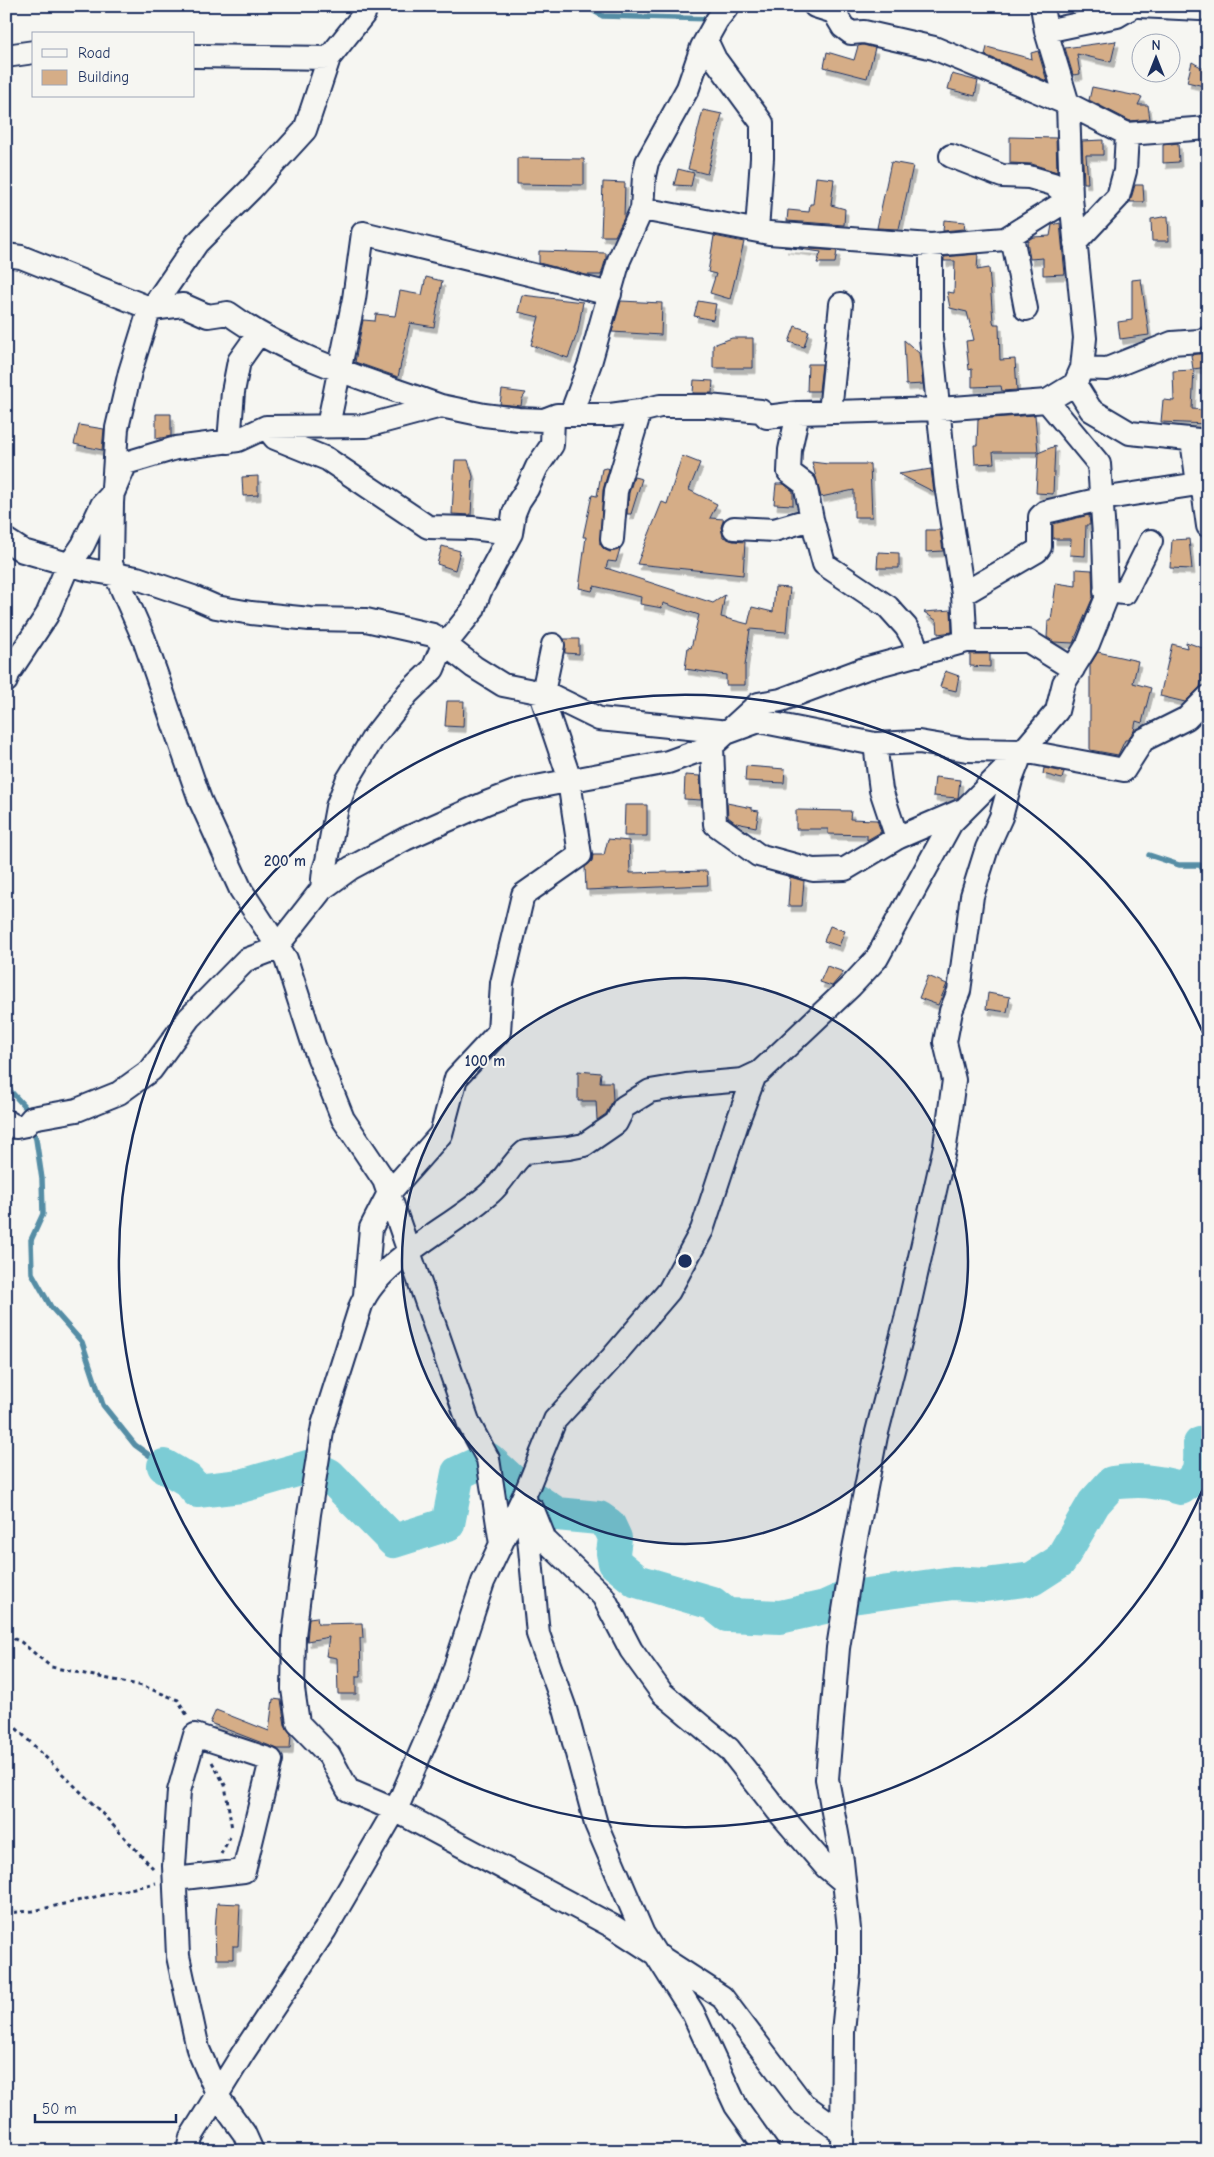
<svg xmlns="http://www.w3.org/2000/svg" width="1214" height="2157" viewBox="0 0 1214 2157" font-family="'Comic Neue',sans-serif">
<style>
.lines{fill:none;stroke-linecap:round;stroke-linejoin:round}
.stream{stroke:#558da5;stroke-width:5.5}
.river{stroke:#7bccd5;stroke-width:34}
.building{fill:#d5ad87;stroke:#1b2f5e;filter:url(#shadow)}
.street-casing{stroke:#1b2f5e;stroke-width:26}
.path{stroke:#1b2f5e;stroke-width:3;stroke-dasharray:4 4;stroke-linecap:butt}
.street{stroke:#f6f6f2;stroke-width:22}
.ring{fill:none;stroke:#1b2f5e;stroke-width:2.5}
.centre{fill:#1b2f5e;stroke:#f6f6f2;stroke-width:2.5}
.ring-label{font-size:15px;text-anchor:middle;font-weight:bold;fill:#1b2f5e;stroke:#f6f6f2;stroke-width:4;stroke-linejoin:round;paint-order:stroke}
</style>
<defs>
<filter id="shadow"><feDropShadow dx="3" dy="5.5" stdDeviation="0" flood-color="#0004"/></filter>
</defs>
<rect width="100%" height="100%" fill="#f6f6f2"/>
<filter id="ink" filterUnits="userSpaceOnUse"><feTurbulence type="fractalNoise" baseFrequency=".02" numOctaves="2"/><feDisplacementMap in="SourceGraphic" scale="10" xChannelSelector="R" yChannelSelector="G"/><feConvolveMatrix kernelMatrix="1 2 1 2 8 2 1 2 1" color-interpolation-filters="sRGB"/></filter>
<g filter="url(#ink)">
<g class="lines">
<path class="stream" d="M585,6L603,16L713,19
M1149,855L1179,865H1200L1208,877
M6,1086L25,1107L28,1115
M31,1126L36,1139L42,1179L43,1214L31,1240L32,1273L51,1307L82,1342L103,1405L135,1445L164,1466"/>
<path class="river" d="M164,1466L188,1480L197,1491L241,1486L311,1466L329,1475L394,1541L448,1524L458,1473L488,1459L525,1493L557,1514L599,1518L609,1525L615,1538L613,1553L615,1563L637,1581L712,1603L727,1615L780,1617L825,1607L845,1598L953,1583L985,1585L1032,1579L1060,1561L1094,1503L1112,1483C1141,1479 1154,1481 1181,1488C1201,1476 1201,1467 1200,1444L1208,1442"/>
</g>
<path class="building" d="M1116,41L1111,62L1077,54L1080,74L1073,75L1065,48Z
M863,45L875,48L867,78L824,67L827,52L854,60L858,46Z
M987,47L1032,59L1031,53L1038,51L1047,81L985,55Z
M1192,62L1208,71V87L1187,82Z
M952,74L978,81L975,96L948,89Z
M1092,87L1142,97L1138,105H1148L1150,119L1130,121L1089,100Z
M703,110L722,114L707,174L688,169Z
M1010,137L1056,138L1057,172L1032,164L1010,163Z
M1103,140V155H1086L1088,183H1084L1082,141Z
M1178,143L1179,162L1163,163V145Z
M517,158L584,159V185L517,184Z
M891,162L913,166L899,229L877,228Z
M678,169L694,173L691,186L674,185Z
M816,177L834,179L831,205L845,209L844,225L787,221L788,210L809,212L810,204H813Z
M603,182L625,183L624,218L615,236H601Z
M1135,185H1143L1144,202H1130Z
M1168,216L1169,241H1152L1151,219Z
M944,220L965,222L964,229L943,231Z
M1060,223L1065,274L1043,275V258L1030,259L1027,241L1033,237L1050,236L1052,225Z
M714,236L744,242L730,299L710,293L716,274L708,272Z
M784,247L837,251L835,263H817L821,252Z
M539,251L606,253V258L601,275H586L539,263Z
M978,254L977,270L989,268L993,321L994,324H999L1000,360L1015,359L1017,390L1002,391L1001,386L972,387V369L969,370L966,341L974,340L967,312L950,308L947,292L954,293L955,261H944V257Z
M426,277L442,281L434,327L410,323L398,377L355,362L363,320L375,321L376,314L395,316L400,291L422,295Z
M1141,279L1149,335L1120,339L1118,322L1132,320V280Z
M522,295L583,302L578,331L568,358L531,345L539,317L518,312Z
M621,301L662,303L661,335L612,332Z
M698,301L716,304L713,320L694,316Z
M795,326L809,331L804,347L789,342Z
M732,338H753V368H713V345Z
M904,340L919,353L923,384L906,385Z
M1206,353L1208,367L1193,369L1191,355Z
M808,364H822L819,391H807Z
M1194,370L1192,409L1208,410V424L1161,422L1163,400L1174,401L1173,371Z
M694,380L713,381L712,393H693Z
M502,390L526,393L522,399L521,406L500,404Z
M156,414H171V436L156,439Z
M1035,415L1038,452H993L994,463L975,464L974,445H977L978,419Z
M79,425L104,429L102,450L74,444Z
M1055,446L1053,494L1036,493L1038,453Z
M682,456L700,463L689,490L717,504L710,518L724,519L721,527L723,537L733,541L745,542L743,575L637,564L662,502L667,504Z
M455,460H468L473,476L471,515L452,514Z
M812,462L828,464H870L872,517H854V490L821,497Z
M606,468L609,469L603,490L600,544L604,549L610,552L620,549L616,562L608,561L606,568L713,603L725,595L721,617L748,624L752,607L773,612L775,587L790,588L786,632L750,629L745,666V685H726V675L685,669L688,647L691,648L699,615L663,603L662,608L640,604L641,597L594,586L592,591L579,588L586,537H583L592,495L597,496L602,469Z
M931,469L934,492L899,474Z
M258,476V495L243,496L242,477Z
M634,477L642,479L631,514H627L629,493Z
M776,484H784L793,491V505L774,504Z
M1089,515L1090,525H1086L1085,556L1070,555L1071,539H1053V524Z
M926,530H940L943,551L926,552Z
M1189,539L1192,569L1170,568L1172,540Z
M442,546L460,551L455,570L437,564Z
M878,552L899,553V568H877Z
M1076,569L1092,570L1093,597L1073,643L1054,642L1047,637L1048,621H1051L1056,583L1076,586Z
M951,610L952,632L938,634L937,621L924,612Z
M564,639H579V654L565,653Z
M1186,642L1208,650V678L1203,677L1200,687L1185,702L1160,696L1172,644L1187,648Z
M1098,652L1138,661L1133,683L1151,688L1142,723L1136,721L1134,731L1127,740H1125L1118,755L1090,750V665Z
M970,654H990V667L970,666Z
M945,671L959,676L956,691L940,687Z
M447,701H464L463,727L445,726Z
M746,766L785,769L784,783L745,781Z
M1044,768L1064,772L1062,779L1043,774Z
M685,775L700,776L701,800L684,799Z
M935,777L960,780L958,798L933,796Z
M727,803L752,808V810L759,811L756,827L736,823L728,817Z
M625,805H647V836H624Z
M796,810L851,811L850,819L877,820L881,832L867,840V835L828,834V829H796Z
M608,839L629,841L630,873L707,871L708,885L586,890L585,867L592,861L593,855H604Z
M790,877L804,881L802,906H788Z
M830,926L845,931L839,946L824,941Z
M827,966L844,972L832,986L820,982Z
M928,976L947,984L938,1005L919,998Z
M988,993L1010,997L1007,1012L986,1009Z
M578,1071L601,1073L600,1082H612L613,1100L606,1114L597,1120L596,1101H578Z
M317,1617L318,1624L362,1623L363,1638H360L361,1677H356V1694H338L337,1658L326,1656L329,1637L307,1641L309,1618Z
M273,1699L281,1700L285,1725L291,1734L290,1749H278L210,1723L216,1710L269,1731Z
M217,1903L240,1904L238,1946H233V1959H216L215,1929Z"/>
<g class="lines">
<g class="street-casing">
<path id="street" d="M365,6L364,14L329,58L305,130L251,189L197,243L148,314L130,372L117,428L112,503L111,564L144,639L200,800L241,890L286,959L314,1046L343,1119L384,1180L469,1424L488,1459L501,1544
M815,6L834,12L843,27L851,33L864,32L934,48L1068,104L1127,134L1208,128
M1139,6L1200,9L1202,6
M1046,31L1117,16L1134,6
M706,40L715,59L762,123V158L757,230
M6,56L34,52
M194,56L329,58
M642,209L769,233L931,245L1005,239L1071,198L1053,184L1029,177L1002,176L951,156
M1012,236L1026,309
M1075,243L1118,197L1125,171L1127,134
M931,245V337L946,485L963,594L965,632L967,641
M6,255L21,257L152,309L183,305L208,316L228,313C291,359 369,380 441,406
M1082,368L1107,369L1172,343L1200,341L1208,338
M1075,384L1091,410L1130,433L1208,441
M830,412L841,304
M798,413L790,450L789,472L805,484L812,519L824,564L888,607L906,627L913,639L918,655
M571,414L590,363L619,260L642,209L644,176L647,162L688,88L702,47L717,20L728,6
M328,426L354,299L363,233L610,294
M266,427L275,438L327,459L428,527L472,528L511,533
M1192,440L1198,484L1208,501
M229,442L233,392L239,361L259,333
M1204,497L1208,526
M734,528L774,530L812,519
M612,539L616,491L640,411
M6,540L23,551L89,570L137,578L193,597L216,607L251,613L310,619L366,620L433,635L474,667L503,685L548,694L599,719L729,732L759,721L875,744L919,742L967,750L1023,751L1124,770L1143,740L1187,718L1208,697
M1105,591L1125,593L1151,541
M963,594L1037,551L1040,547V517L1045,512L1101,499L1198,484
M6,681L8,674L47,615L66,570L83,545L102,505L113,493L126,463L176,448L238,440L266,427L366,426L441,406L484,415L518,419L544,420L557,415H610L640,411L660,406H708L761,411L767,417L798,413L939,409L1047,401L1075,384L1082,368L1085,338L1071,198L1068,104L1046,31L1042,6
M875,744L881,790L897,838
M712,746L715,824L758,855L813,870L845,869L897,838L960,811
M322,889L324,870L327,861L337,807L347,781L373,738L408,693L433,669L441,650L473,610L480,591L511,533L514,513L519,501L527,489L537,467L552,445L553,418
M6,1121L16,1127L26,1125L32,1118L77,1110L119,1093L151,1070L189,1018L246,960L275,949L322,889L351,868L405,839L486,803L520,790L668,762L712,746L758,704L781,700L864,669L967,641H1028L1073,669
M365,1295L371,1228L389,1193L441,1134L456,1078L499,1032L502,983L523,895L580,855L568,774L542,697L553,645
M525,1495L538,1634L565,1709L596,1824L643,1934L693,2013L736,2106L768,2151
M533,1510L545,1540L603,1596L631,1650L662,1693L729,1749L777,1810L826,1867L844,1882
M175,1879L244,1871L271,1760L195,1735L179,1791L174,1866L178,1956L198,2049L220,2100L244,2133L252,2151
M842,2132L803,2104L722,1997L614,1927L395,1810L348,1790L329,1755L298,1723L293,1689L294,1636L309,1514L323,1425L361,1305C380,1259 453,1227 490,1193C503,1182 511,1164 525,1152L569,1148L584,1145L616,1123L624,1107L650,1091L686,1085L743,1080L760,1072L851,986L877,958L951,823L1023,751L1057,711L1064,683L1088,644L1106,599L1104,535L1099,464L1047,401
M188,2151L191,2137L243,2053L325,1930L398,1805L447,1692L483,1582L528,1487L555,1420L612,1358L669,1291L702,1230L737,1123L755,1075
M842,2151L843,2032L849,1973V1929L842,1861L827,1779L838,1648L853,1554L876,1436L906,1319L945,1146L954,1080L945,1042L951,1011L959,991L972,896L987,848L1001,817L1011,780L1018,762"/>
</g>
<path class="path" d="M6,1635L21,1642L51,1667L143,1686L178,1700L188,1717
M6,1716L15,1727L95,1806L153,1868
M212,1762L225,1785L232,1829
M221,1854L230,1837
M6,1913L33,1911L156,1883"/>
<use href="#street" class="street"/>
</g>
</g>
<circle cx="685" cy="1261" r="283" fill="#1b2f5e" fill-opacity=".12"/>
<g class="ring">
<circle cx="685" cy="1261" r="283"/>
<path d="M1206 1482A566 566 0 1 1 1206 1040"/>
</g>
<circle cx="685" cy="1261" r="8" class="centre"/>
<g class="ring-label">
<text x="285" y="866">200 m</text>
<text x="485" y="1066">100 m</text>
</g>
<rect width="1214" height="2157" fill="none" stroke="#f6f6f2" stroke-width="25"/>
<rect x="12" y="12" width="1189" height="2132" fill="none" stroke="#1b2f5e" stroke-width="2" filter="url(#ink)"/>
<rect x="32" y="32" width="162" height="65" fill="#f6f6f2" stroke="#9ea6b7"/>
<rect x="42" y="49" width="25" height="8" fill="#f6f6f2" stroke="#9ea6b7"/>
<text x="78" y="58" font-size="15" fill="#1b2f5e">Road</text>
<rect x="42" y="70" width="25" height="15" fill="#d5ad87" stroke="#9ea6b7"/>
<text x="78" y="82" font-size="15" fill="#1b2f5e">Building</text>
<g transform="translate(1156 58)"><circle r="24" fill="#f6f6f2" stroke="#9ea6b7"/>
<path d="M0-4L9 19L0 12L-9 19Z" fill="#1b2f5e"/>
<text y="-8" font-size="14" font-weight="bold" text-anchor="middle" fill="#1b2f5e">N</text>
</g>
<path d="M35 2114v8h141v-8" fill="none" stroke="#1b2f5e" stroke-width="2.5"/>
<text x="42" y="2114" font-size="15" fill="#1b2f5e" stroke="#f6f6f2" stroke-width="4" paint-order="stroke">50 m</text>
</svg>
